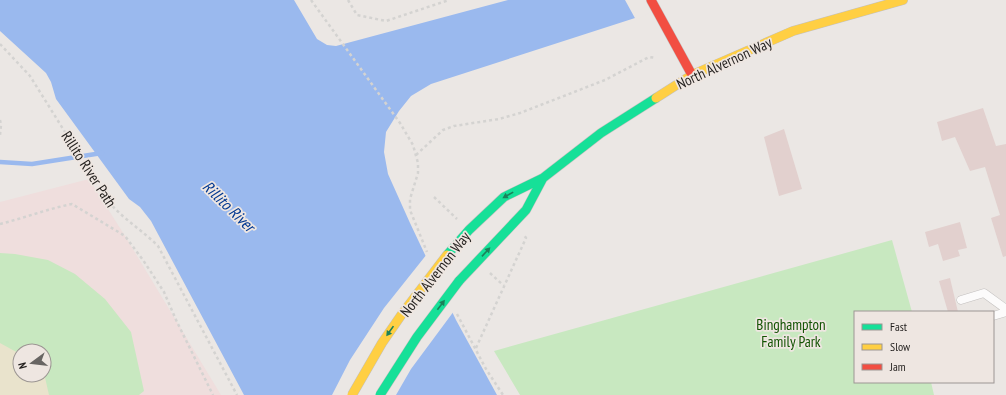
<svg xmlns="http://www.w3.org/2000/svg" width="1006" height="395" viewBox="0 0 1006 395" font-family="'PT Sans Narrow',sans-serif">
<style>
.education{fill:#efdedd;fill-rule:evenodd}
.green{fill:#c8e8c0;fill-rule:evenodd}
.sand{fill:#e9e3cc}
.water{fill:#9ab9ee}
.pier{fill:#ebe7e4}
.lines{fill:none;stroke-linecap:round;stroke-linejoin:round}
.stream{stroke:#9ab9ee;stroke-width:4.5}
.building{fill:#e2d0ce}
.lane-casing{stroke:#c3c0bf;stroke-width:9}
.fast-casing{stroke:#c3c0bf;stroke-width:10}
.slow-casing{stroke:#c3c0bf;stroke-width:10}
.jam-casing{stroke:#c3c0bf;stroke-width:10}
.path{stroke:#d4d3d1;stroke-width:2.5;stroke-dasharray:3 3;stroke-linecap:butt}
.lane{stroke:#fcfbfb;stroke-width:8}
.fast{stroke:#16e098;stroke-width:9}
.slow{stroke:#ffcf43;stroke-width:9}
.jam{stroke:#f24e42;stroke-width:9}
.fast-bridge-casing{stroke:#c3c0bf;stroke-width:10;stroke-linecap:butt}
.slow-bridge-casing{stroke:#c3c0bf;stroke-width:10;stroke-linecap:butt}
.fast-bridge{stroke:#16e098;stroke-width:9}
.slow-bridge{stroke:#ffcf43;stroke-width:9}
.oneway{fill:#1c805a}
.labels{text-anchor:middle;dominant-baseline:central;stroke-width:3.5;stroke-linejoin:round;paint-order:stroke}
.street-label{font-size:15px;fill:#221f1d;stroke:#eee6e1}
.park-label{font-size:15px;fill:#125302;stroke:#eee6e1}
.water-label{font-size:16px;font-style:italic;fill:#023891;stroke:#eee6e1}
</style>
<rect width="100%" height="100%" fill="#ebe7e4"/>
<path class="education" d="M89,179L125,236L221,395H0V202ZM20,351H44V375H20Z"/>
<path class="green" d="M892,240L912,312H855V382H931L934,395H520L494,351Z
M0,253L15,254L48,260L75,274L105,299L131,332L144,391L139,395H0ZM20,351H44V375H20Z"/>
<path class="sand" d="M0,343L20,354V375H44V373L49,395H0Z"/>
<path class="water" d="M0,0H294L317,39L327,45L336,46L508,0H669L635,18L431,84L411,96L399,111L386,132L384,152L388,174L410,223L456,320L497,395H244L151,221L140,207L129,199L56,99L51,82L46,73L0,31Z"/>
<path class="pier" d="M625,0H671L670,2L636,20Z
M427,254L454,311L411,369L396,395H332L350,360L384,308Z"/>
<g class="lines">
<path class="stream" d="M0,162L32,164L102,153"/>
</g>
<path class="building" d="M983,108L996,146L1006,144V256L1003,257L991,218L1000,215L985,167L970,171L955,137L942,141L937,122Z
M784,129L802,189L779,196L764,137Z
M960,222L967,248L958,250L960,256L943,261L938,244L929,247L925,232Z
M950,278L958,312H948L939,281Z"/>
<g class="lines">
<g class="lane-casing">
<path id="lane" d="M961,300L984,293L1006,309
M993,316L1006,312"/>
</g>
<g class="fast-casing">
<path id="fast" d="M447,255L469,230L504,197L543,178L601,133L656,98
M459,281L526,210L543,178"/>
</g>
<g class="slow-casing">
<path id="slow" d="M656,98L692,75L793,31L903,0"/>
</g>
<g class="jam-casing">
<path id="jam" d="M651,0L692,75"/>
</g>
<path class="path" d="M311,0L400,123L413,145L418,163V173L410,199V210L427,252
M348,0L357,15L386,21L449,0
M0,44L30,76L108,201C123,219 142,230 158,246L237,395
M0,120L1,125L0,135
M416,155L443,130L454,126L499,119L520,113L605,80L649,57L656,58
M434,197L457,219
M0,224C24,218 47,209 72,204L125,236L143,260L164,292L177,322L213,395
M490,273L504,286
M457,314L486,369L503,395
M476,348L526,238L524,235"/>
<use href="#lane" class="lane"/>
<use href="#fast" class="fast"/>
<use href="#slow" class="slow"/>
<use href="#jam" class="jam"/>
<g class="fast-bridge-casing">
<path id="fast-bridge" d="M380,395L417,337L459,281"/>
</g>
<g class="slow-bridge-casing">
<path id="slow-bridge" d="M352,395L382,343L402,314L447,255"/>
</g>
<use href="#fast-bridge" class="fast-bridge"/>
<use href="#slow-bridge" class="slow-bridge"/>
</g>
<defs><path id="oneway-solid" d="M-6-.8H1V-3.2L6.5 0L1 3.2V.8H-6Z"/></defs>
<g class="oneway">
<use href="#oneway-solid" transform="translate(508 195) rotate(151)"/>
<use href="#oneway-solid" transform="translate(486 252) rotate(-47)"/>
<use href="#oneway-solid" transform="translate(441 305) rotate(-53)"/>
<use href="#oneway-solid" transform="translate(390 331) rotate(125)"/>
</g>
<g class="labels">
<g class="street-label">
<text transform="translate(724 63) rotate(-25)">North Alvernon Way</text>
<text transform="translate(89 169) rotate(57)">Rillito River Path</text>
<text transform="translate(435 274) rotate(-52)">North Alvernon Way</text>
</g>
<g class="park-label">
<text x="791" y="324">Binghampton<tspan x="791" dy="17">Family Park</tspan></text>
</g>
<g class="water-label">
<text transform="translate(229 206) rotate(44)">Rillito River</text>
</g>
</g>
<rect x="854" y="311" width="140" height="72" fill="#eee6e1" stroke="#9c9693"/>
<rect x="862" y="324" width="20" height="6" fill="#16e098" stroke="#9c9693"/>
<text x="890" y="331" font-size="12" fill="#221f1d">Fast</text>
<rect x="862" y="344" width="20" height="6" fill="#ffcf43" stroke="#9c9693"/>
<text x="890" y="351" font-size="12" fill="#221f1d">Slow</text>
<rect x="862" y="364" width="20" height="6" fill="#f24e42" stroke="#9c9693"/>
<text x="890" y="371" font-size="12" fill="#221f1d">Jam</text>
<g transform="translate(32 363) rotate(255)"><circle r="19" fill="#eee6e1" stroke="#9c9693"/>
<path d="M0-3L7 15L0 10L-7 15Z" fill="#686563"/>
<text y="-6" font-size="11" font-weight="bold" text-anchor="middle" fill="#221f1d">N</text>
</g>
</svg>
